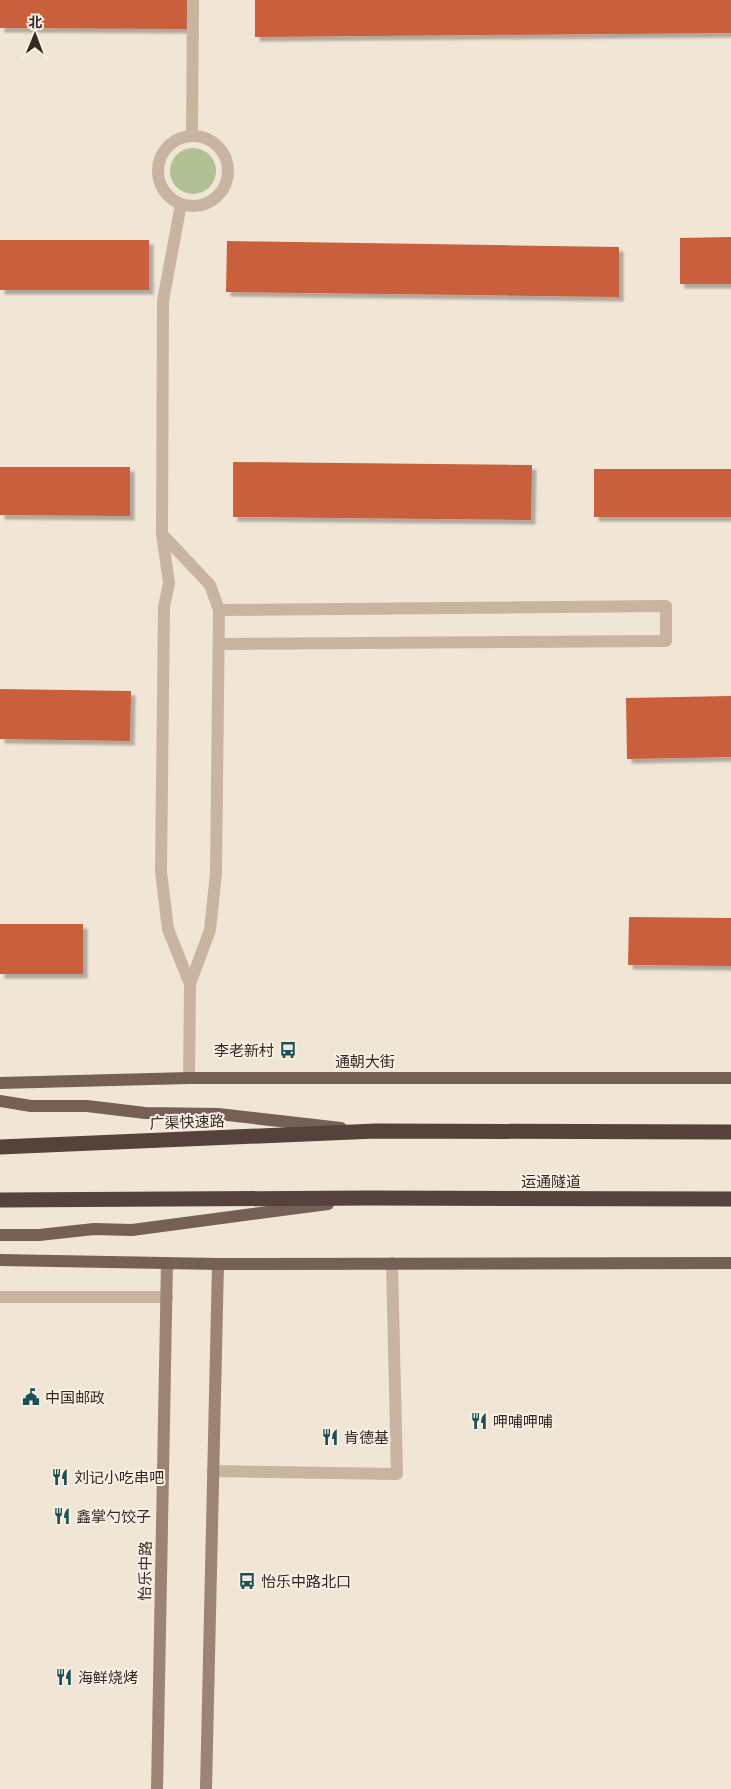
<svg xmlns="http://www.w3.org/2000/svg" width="731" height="1789" viewBox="0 0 731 1789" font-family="Montserrat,'Noto Sans SC',sans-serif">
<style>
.green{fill:#b2c096}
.building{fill:#c95f3c;filter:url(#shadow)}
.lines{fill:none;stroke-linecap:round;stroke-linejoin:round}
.lane{stroke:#c9b4a2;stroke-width:12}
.street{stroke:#c9b4a2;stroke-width:12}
.secondary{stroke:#9d8374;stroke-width:12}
.primary{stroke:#766055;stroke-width:12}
.highway{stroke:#55433b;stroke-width:15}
.labels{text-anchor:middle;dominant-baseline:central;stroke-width:4;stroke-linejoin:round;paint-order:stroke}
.poi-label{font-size:15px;fill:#342925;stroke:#f9efe2;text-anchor:start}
.street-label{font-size:15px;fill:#342925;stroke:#f9efe2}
</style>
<defs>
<filter id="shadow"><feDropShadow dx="4.5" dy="4.5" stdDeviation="1" flood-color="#0004"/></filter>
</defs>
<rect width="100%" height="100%" fill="#f1e5d6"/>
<path class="green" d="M170 171a23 23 0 1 1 46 0a23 23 0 1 1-46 0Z"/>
<path class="building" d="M0,0H191L188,29L0,28Z
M255,0H731V33L255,37Z
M731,237V284H680V238Z
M0,240H149V290H0Z
M227,241L619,247V297L226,292Z
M233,462L532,465L531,520L233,517Z
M0,467H130V516L0,515Z
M594,469H731V517H594Z
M0,689L131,691L130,741L0,739Z
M731,696V757L627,759L626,698Z
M629,917L731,918V966L628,965Z
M0,924H83V974H0Z"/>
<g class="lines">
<path class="lane" d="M219,644L666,641V606L219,610
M0,1297H167
M213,1471L397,1474L392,1263"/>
<path class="street" d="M158 171a35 35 0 1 1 70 0a35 35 0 1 1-70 0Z
M192,136L193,0
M181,204L163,301L162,534L169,583L164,607L161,872L168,929L190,984
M162,534L210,585L219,610L216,873L210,930L190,984L189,1078"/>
<path class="secondary" d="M157,1789L167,1263
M206,1789L218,1264"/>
<path class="primary" d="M0,1083L189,1078H731
M0,1101L31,1106H87L145,1113L218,1114L341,1128
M0,1235H39L94,1229L132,1230L328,1204
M0,1260L218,1264L731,1263"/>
<path class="highway" d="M0,1147L376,1131L731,1132
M0,1200L371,1198L731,1199"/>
</g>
<defs>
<g id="bus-bare" transform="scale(1.35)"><path d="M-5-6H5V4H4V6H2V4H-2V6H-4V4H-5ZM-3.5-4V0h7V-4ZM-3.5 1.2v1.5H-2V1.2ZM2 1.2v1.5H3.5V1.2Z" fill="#1a5156" stroke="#f9efe2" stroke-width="2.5" paint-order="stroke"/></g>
<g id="civic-bare" transform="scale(1.35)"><path d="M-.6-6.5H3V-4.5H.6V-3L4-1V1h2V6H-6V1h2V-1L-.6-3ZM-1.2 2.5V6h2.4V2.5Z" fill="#1a5156" stroke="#f9efe2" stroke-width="2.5" paint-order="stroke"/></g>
<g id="restaurant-bare" transform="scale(1.35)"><path d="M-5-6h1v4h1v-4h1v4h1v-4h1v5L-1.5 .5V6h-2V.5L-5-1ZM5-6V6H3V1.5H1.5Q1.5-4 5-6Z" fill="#1a5156" stroke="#f9efe2" stroke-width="2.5" paint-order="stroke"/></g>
</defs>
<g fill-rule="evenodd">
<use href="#bus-bare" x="288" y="1050"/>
<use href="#civic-bare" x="31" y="1397"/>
<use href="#restaurant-bare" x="479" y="1421"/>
<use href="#restaurant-bare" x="330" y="1437"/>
<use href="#restaurant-bare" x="60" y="1477"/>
<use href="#restaurant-bare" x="62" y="1516"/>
<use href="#bus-bare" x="247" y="1581"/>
<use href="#restaurant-bare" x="64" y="1677"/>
</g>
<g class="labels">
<g class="poi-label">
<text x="274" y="1050" text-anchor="end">李老新村</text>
<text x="45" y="1397">中国邮政</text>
<text x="493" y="1421">呷哺呷哺</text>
<text x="344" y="1437">肯德基</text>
<text x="74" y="1477">刘记小吃串吧</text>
<text x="76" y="1516">鑫掌勺饺子</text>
<text x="261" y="1581">怡乐中路北口</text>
<text x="78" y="1677">海鲜烧烤</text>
</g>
<g class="street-label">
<text x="365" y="1061">通朝大街</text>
<text transform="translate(187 1122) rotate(-2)">广渠快速路</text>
<text x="551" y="1181">运通隧道</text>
<text transform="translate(145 1571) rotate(-89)">怡乐中路</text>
</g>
</g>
<g transform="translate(35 35) rotate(1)" stroke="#f9efe2" stroke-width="4" paint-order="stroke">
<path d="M0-4L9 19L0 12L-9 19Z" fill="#342925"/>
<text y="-8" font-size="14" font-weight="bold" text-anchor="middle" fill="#342925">北</text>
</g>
</svg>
